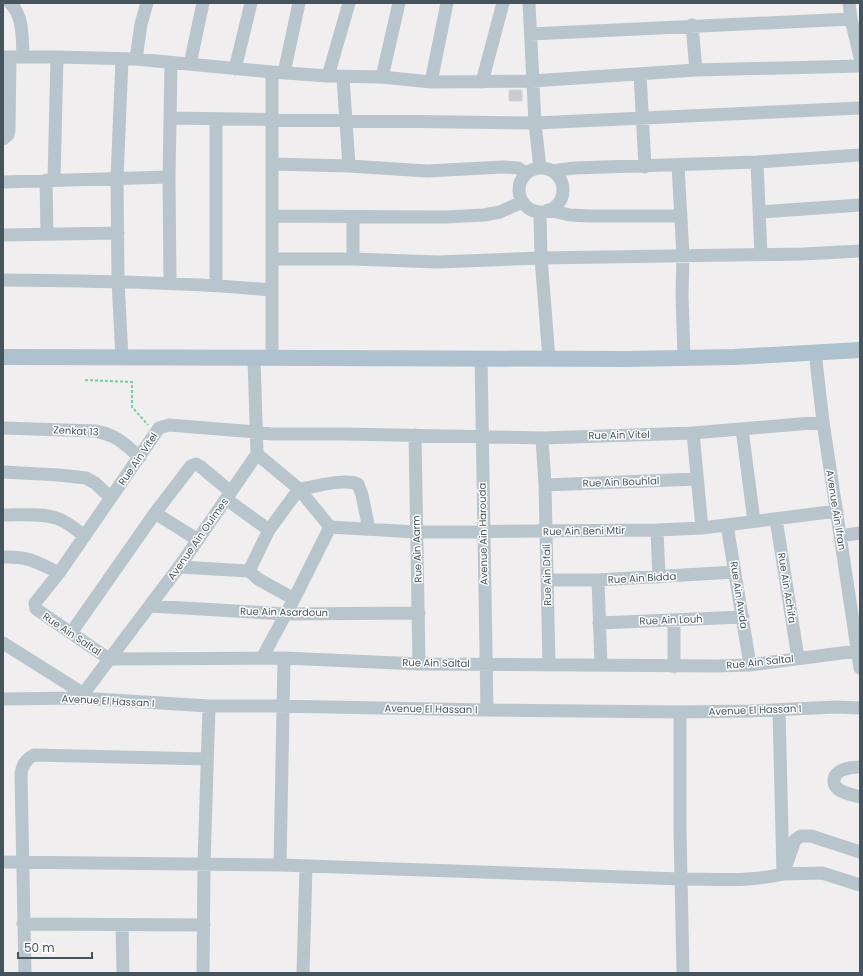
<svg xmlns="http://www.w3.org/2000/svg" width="863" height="976" viewBox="0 0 863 976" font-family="Poppins,sans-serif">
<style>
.building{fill:#c8ccd1;stroke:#d2d5da}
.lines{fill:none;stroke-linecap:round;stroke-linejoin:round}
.path{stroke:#71d199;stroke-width:2;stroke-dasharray:3 2;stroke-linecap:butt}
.minor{stroke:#b9c5cc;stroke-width:13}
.major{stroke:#adc1cf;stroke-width:16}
.labels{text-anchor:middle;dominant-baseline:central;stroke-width:3;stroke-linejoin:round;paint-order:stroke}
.street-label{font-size:10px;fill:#46545d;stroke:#fff}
</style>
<rect width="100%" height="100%" fill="#f1eeef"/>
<path class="building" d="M509,90H522V101H509Z"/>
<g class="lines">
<path class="path" d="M85,380L132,382V407L148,425"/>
<path class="minor" d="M10,3C24,16 22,39 23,56
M529,3L535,123L540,168
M849,3L851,19L860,57
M692,25L696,70
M531,34L851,19
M3,57H57L136,59L272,72L328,76L382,77L431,82L532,81L696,70L860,66
M136,59L141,24L147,3
M190,64L203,3
M235,69L251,3
M284,73L299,3
M640,74L645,167
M328,76L349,3
M343,77L349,166
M382,77L399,3
M431,82L447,3
M482,82L503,3
M170,118L535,123L860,108
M3,139L8,135L9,130L10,57
M757,162L761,255
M272,164L349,166L427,171L503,167L518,168L526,173
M678,165L683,256L682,295L684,358
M519 190a22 22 0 1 1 44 0a22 22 0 1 1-44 0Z
M552,171L574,168L757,162L860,155
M169,177L171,63
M46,180L47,234
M54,180L57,57
M3,182L169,177L170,283
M548,210L570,215L590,216H681
M540,212L541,258L549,359
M760,212L860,205
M272,216L445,217L484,215L500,212L522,202
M3,235L118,233
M272,259H353L438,262L541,258L803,254L860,251
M353,259V217
M3,280C93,281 182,282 272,290
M216,285V119
M815,352L823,422L860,668
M122,358L118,281L117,179L122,59
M481,358L487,710
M272,359V72
M823,422L693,433L542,438L345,434H271L257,432L169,425L159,428L59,573L35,603L36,609L109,659L284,658L419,664L717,666L750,665L857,651
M3,428L95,431C117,435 124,444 140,457
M742,429L754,521
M693,433L702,528
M415,435L419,664
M542,438L545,485L549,664
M257,454L299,489L330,527
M3,472L59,475L86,478L95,483L111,498
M545,485L697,479
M226,499L269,530
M155,513L198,540
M3,515C19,515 41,513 56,518C67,521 76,530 85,536
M776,519L798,658
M727,525L750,665
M330,527L416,532L657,530L702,528L837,511
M657,530L659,577
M840,536L860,533
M3,557C28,556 37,562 59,573
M179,567L249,571L258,579L294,599
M249,571L269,530L299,489C315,487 342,478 358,484L362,495L369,529
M547,580H598L735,572
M598,580L601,665
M150,606L286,614L419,613
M599,623L743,617
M71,633L155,513L191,466L196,464L201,467L231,492
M3,643L84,694
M262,658L294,599L330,527
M674,667V621
M80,698L179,567L257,454L254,358
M3,699L80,698L209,706H275L487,710L680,712L749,711L836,707L860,708
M779,710L783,874L822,873L860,885
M680,712V830L683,973
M860,767C851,767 834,769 834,781C834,784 834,785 836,787C841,793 853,795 860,797
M3,862L280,865L681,879C716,879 750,882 783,874L795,840L801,836H811L860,852
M280,865L284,658
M23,924L204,925
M122,925L123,973
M25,973L21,774C22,765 26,759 34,755L207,759
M203,973L204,864L209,706
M303,973L306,867"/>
<path class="major" d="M3,357L626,359L735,357L860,350"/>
</g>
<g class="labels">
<g class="street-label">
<text transform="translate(76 431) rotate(3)">Zenkat 13</text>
<text transform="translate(619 435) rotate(-1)">Rue Ain Vitel</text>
<text transform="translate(138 459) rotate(-56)">Rue Ain Vitel</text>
<text transform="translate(621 482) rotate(-2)">Rue Ain Bouhlal</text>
<text transform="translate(836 510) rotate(81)">Avenue Ain Ifran</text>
<text transform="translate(584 531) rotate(-1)">Rue Ain Beni Mtir</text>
<text transform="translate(483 534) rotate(-91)">Avenue Ain Harouda</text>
<text transform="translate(198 539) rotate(-55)">Avenue Ain Oulmes</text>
<text transform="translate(417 549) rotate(-92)">Rue Ain Aarm</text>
<text transform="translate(547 575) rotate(-91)">Rue Ain Dfali</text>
<text transform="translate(642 578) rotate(-3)">Rue Ain Bidda</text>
<text transform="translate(787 588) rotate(81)">Rue Ain Achifa</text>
<text transform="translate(739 595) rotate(81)">Rue Ain Awda</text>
<text transform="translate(284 612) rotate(1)">Rue Ain Asardoun</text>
<text transform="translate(671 620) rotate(-2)">Rue Ain Louh</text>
<text transform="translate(72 634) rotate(34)">Rue Ain Saltal</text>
<text transform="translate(760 662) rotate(-6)">Rue Ain Saltal</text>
<text transform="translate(436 663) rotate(1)">Rue Ain Saltal</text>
<text transform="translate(108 701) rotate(3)">Avenue El Hassan I</text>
<text transform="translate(431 709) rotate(1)">Avenue El Hassan I</text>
<text transform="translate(755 710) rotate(-2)">Avenue El Hassan I</text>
</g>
</g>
<rect width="863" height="976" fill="none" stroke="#46545d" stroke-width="8"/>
<path d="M18 952v6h74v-6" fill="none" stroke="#46545d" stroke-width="2"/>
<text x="24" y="952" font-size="12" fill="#46545d" stroke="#ffffff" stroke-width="3" paint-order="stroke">50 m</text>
</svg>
